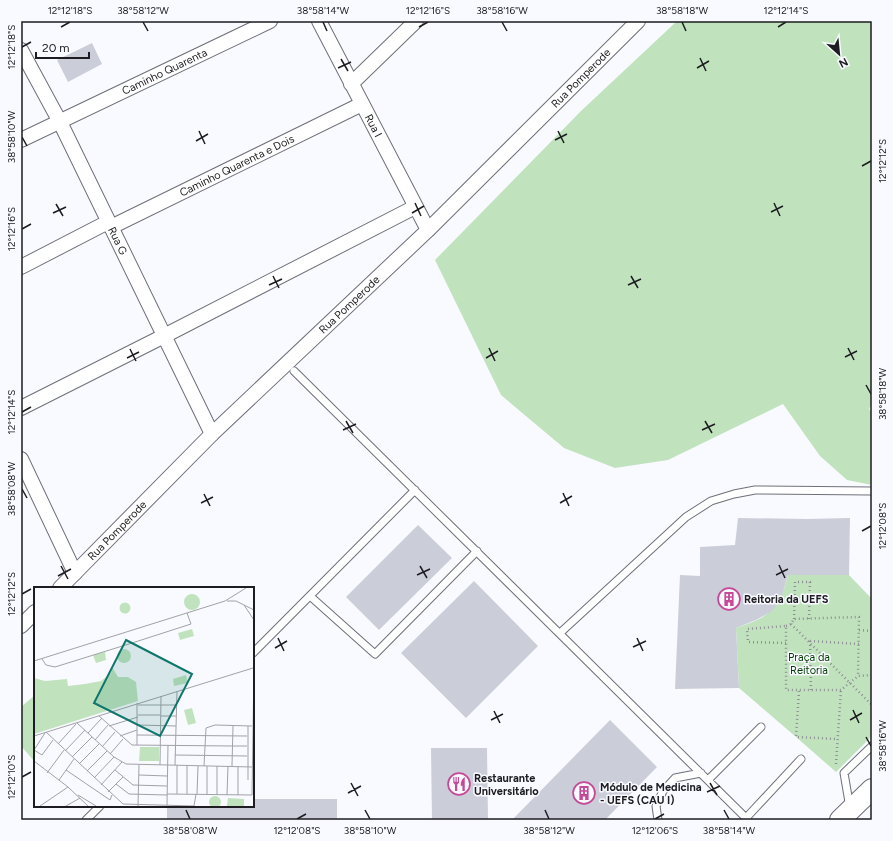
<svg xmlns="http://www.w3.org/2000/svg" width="893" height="841" viewBox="0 0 893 841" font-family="Figtree,sans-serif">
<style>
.green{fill:#c0e3be}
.building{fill:#cbcdd9}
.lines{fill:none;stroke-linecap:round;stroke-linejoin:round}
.lane-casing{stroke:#6e707a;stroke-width:9}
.street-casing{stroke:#6e707a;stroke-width:16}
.secondary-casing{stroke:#6e707a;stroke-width:22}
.path{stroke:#8e8f93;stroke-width:2.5;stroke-dasharray:1 3;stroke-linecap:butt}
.lane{stroke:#fff;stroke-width:7}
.street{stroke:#fff;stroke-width:14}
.secondary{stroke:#fff;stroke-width:20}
.ticks{fill:none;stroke:#1d1d21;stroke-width:1.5}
.labels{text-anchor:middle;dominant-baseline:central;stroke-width:3;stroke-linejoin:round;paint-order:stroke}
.street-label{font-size:11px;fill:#1d1d21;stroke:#f9faff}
.poi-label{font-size:11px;font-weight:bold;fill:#1d1d21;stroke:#f9faff;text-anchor:start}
.park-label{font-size:11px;fill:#003d02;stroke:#f9faff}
.inset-road{fill:none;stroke:#a1a2a6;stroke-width:1}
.view{fill:#0f766e;fill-opacity:0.15;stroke:#0f766e;stroke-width:2}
.inset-edge{fill:none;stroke:#1d1d21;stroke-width:2}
.neatline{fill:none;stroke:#1d1d21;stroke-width:1.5}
.ticks-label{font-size:10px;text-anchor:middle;fill:#1d1d21}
</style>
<rect width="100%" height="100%" fill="#f9faff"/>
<path class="green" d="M677,21H872V403L869,409L872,413V485L847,480L820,456L783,404L668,460L615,468L564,448L501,395L435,260L581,111Z
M788,575H849L872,599V736L836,772L796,737L739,688L736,628C769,617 779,610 788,575Z
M35,695V762L21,746V707Z"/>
<path class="building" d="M92,43L102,64L68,82L57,60Z
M738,518L806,519L850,518L849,575H788L782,595L777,604L772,611L756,620L736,628L739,688L675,689L680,575L700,576V547L735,545Z
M418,525L452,558L379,630L346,597Z
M474,581L538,646L466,718L401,653Z
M610,720L657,767L605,820H512Z
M431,748H487L488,820H432Z
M253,799H337V820H167V806H253Z"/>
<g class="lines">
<g class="lane-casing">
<path id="lane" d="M294,371L748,820
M310,596L375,654L477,551
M560,633L686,517L711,501L734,494L755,490L872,491
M253,653L415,490
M708,780L761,727
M850,808L844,773L872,746
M746,818L801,759
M86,820L100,806
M658,820L656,806L663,791L675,778L701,773"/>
</g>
<g class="street-casing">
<g id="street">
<path id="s1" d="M319,21L428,230"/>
<path id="s2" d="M21,50L60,122L212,434"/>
<path d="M351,84L416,21"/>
<path id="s3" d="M21,140L270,21"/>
<path id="s4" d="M111,227L362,104"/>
<path d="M21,267L108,222"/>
<path d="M21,408L164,336L415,207"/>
<path d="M21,459L75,573"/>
<path id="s5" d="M60,588L212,434L428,230L638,21"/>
<path d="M21,626L35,612"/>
</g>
</g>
<g class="secondary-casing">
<path id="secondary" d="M840,820L872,789"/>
</g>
<path class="path" d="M794,619L795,582H810L809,619
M791,624L872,705
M786,626L791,624L794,619L859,617L858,676
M859,630L872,631
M810,641L811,691
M810,641L859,644
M786,643L748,642L747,629L786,626V690H841L858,676L872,675
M799,691L796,737L837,739
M836,764L841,690"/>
<use href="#lane" class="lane"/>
<use href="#street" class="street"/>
<use href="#secondary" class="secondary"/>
</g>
<path class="ticks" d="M143,22L148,31M323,22L327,31M502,22L507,31M682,22L686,31M61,27L70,22M419,27L428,22M778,27L786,22M22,47L31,42M700,58L706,71M341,59L348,71M338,68L351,62M697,68L709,61M199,131L205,144M558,131L564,143M22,137L27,146M555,140L567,134M196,141L208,134M862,166L871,161M415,203L421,216M774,203L780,216M56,204L63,216M771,212L783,206M53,213L66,207M412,213L424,206M22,229L31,224M273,276L279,288M631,276L638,288M269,285L282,279M628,285L641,279M489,348L495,361M848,348L854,360M130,349L136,361M845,357L857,351M127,358L139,352M486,358L498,351M866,385L871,394M22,412L31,407M346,421L353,433M705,421L712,433M343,430L356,424M702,430L715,424M22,489L27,498M563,493L569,506M204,494L210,506M201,503L213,497M560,503L572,496M862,531L871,526M779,565L785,578M61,566L68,579M420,566L427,578M417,575L430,569M776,575L788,569M58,576L71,569M22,594L31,589M278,638L284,651M637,638L643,651M633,647L646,641M275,648L287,641M853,710L859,723M494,711L500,723M491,720L503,714M850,720L862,713M866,737L871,746M22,777L31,772M351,783L358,796M710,783L717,795M707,792L720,786M348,793L361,786M186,810L190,819M365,810L370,819M545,810L549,819M724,810L729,819M297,819L306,814M655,819L664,814"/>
<defs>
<g id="building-ring" transform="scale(1.15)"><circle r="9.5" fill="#f9faff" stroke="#c64998" stroke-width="1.5"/><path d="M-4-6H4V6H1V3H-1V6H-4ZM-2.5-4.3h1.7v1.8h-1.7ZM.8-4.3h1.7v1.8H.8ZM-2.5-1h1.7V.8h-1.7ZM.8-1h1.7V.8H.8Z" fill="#c64998"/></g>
<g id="restaurant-ring" transform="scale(1.15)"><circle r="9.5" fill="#f9faff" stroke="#c64998" stroke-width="1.5"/><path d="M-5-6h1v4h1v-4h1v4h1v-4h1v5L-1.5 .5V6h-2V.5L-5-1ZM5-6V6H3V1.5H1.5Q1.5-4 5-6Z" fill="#c64998"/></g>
</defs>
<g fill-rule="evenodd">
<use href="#building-ring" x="729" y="599"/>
<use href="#restaurant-ring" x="459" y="784"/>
<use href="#building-ring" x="584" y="793"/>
</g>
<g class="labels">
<g class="street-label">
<text stroke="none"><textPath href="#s3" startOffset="159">Caminho Quarenta</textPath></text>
<text stroke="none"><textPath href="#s5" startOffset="729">Rua Pomperode</textPath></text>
<text stroke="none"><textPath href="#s1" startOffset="118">Rua I</textPath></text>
<text stroke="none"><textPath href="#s4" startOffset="140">Caminho Quarenta e Dois</textPath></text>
<text stroke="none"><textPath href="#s2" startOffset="214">Rua G</textPath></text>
<text stroke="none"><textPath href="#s5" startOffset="405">Rua Pomperode</textPath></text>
<text stroke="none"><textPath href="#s5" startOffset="81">Rua Pomperode</textPath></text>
</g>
<g class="poi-label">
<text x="744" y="599">Reitoria da UEFS</text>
<text x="474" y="778">Restaurante<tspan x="474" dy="13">Universitário</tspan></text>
<text x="600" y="787">Módulo de Medicina<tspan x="600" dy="13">- UEFS (CAU I)</tspan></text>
</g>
<g class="park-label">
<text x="809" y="657">Praça da<tspan x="809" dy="13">Reitoria</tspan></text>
</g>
</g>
<g transform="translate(34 587)">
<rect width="220" height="220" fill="#f9faff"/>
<path d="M150 15a8 8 0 1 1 16 0a8 8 0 1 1-16 0ZM85.5 21a5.5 5.5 0 1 1 11 0a5.5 5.5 0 1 1-11 0ZM158,42L160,49L146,53L144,46ZM83 69a7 7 0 1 1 14 0a7 7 0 1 1-14 0ZM71,65L72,73L62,76L59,68ZM78,80L84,90H94L102,95L104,114L0,147V91L11,94L33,92L34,99L51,97L67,94L77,86ZM152,88L154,96L140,99L139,92ZM158,121L162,136L154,138L150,123ZM106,160H125V174H105ZM175 215a6 6 0 1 1 12 0a6 6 0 1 1-12 0ZM194,211L210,212V219H193Z" fill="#c0e3be"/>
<path class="inset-road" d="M193,14H202L220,23M210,18L220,33M8,72L12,78L21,80L98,56L157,37L153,26M0,74L191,14L212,1M104,118H142M104,128H126M65,129L98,158L198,159M127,129H142M43,136L80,170L92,177L218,180M104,138L142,139M75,139L104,130M214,139V193M12,145L89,217L160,219L162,207M11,146L0,163L8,168L19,153M54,146L68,131M103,148L213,149M0,149L219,81M86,149L103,143M61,153L74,138M24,157L42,137M103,158V116M198,159H213M68,160L81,145M31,164L51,143M76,167L89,152M141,168L213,169M38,170L58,150M0,174L34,200L54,219M45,177L65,157M126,178L127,109M141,178L143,104M170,179L172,141L181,138L218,139M198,179L199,139M32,183L76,213L78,208M81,183L99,198L133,199M53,184L73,164M13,186L30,163M105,188L133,189M60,191L80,170M25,193L40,172M82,197L95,207L133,208M67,198L88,175M74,205L89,190M133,207L218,208L220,79M143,207V178M153,207V179M163,207L164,179M173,207V179M44,208L62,219M183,208V179M193,208L194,179M204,208V179M133,218L134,158M6,219L34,200M32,219L46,211M104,219L105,178"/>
<path class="view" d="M92,53L158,87L126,149L60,116Z"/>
<rect width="220" height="220" class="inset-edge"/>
</g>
<rect width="893" height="841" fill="none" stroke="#f9faff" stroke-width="44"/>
<g transform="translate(839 54) rotate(153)" stroke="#f9faff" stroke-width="3" paint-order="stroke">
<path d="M0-3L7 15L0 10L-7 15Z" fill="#1d1d21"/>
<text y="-6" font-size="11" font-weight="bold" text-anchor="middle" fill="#1d1d21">N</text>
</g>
<path d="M36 52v6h53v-6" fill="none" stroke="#1d1d21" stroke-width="2"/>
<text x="42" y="52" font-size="12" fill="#1d1d21" stroke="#f9faff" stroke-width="3" paint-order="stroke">20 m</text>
<rect x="22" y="22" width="849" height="797" class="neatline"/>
<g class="ticks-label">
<text x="70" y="14">12°12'18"S</text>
<text x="143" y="14">38°58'12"W</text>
<text x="323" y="14">38°58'14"W</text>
<text x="428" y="14">12°12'16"S</text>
<text x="502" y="14">38°58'16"W</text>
<text x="682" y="14">38°58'18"W</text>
<text x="786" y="14">12°12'14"S</text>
<text transform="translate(11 47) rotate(-90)" y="4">12°12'18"S</text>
<text transform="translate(11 137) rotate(-90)" y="4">38°58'10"W</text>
<text transform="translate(882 161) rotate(-90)" y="4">12°12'12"S</text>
<text transform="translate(11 229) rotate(-90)" y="4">12°12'16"S</text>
<text transform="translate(882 394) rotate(-90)" y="4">38°58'18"W</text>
<text transform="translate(11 412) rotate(-90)" y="4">12°12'14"S</text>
<text transform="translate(11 489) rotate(-90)" y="4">38°58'08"W</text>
<text transform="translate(882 526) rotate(-90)" y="4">12°12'08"S</text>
<text transform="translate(11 594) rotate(-90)" y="4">12°12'12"S</text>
<text transform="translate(882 746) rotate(-90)" y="4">38°58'16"W</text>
<text transform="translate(11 777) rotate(-90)" y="4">12°12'10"S</text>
<text x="190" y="834">38°58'08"W</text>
<text x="297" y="834">12°12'08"S</text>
<text x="370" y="834">38°58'10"W</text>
<text x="549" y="834">38°58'12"W</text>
<text x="655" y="834">12°12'06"S</text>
<text x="729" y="834">38°58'14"W</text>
</g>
</svg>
